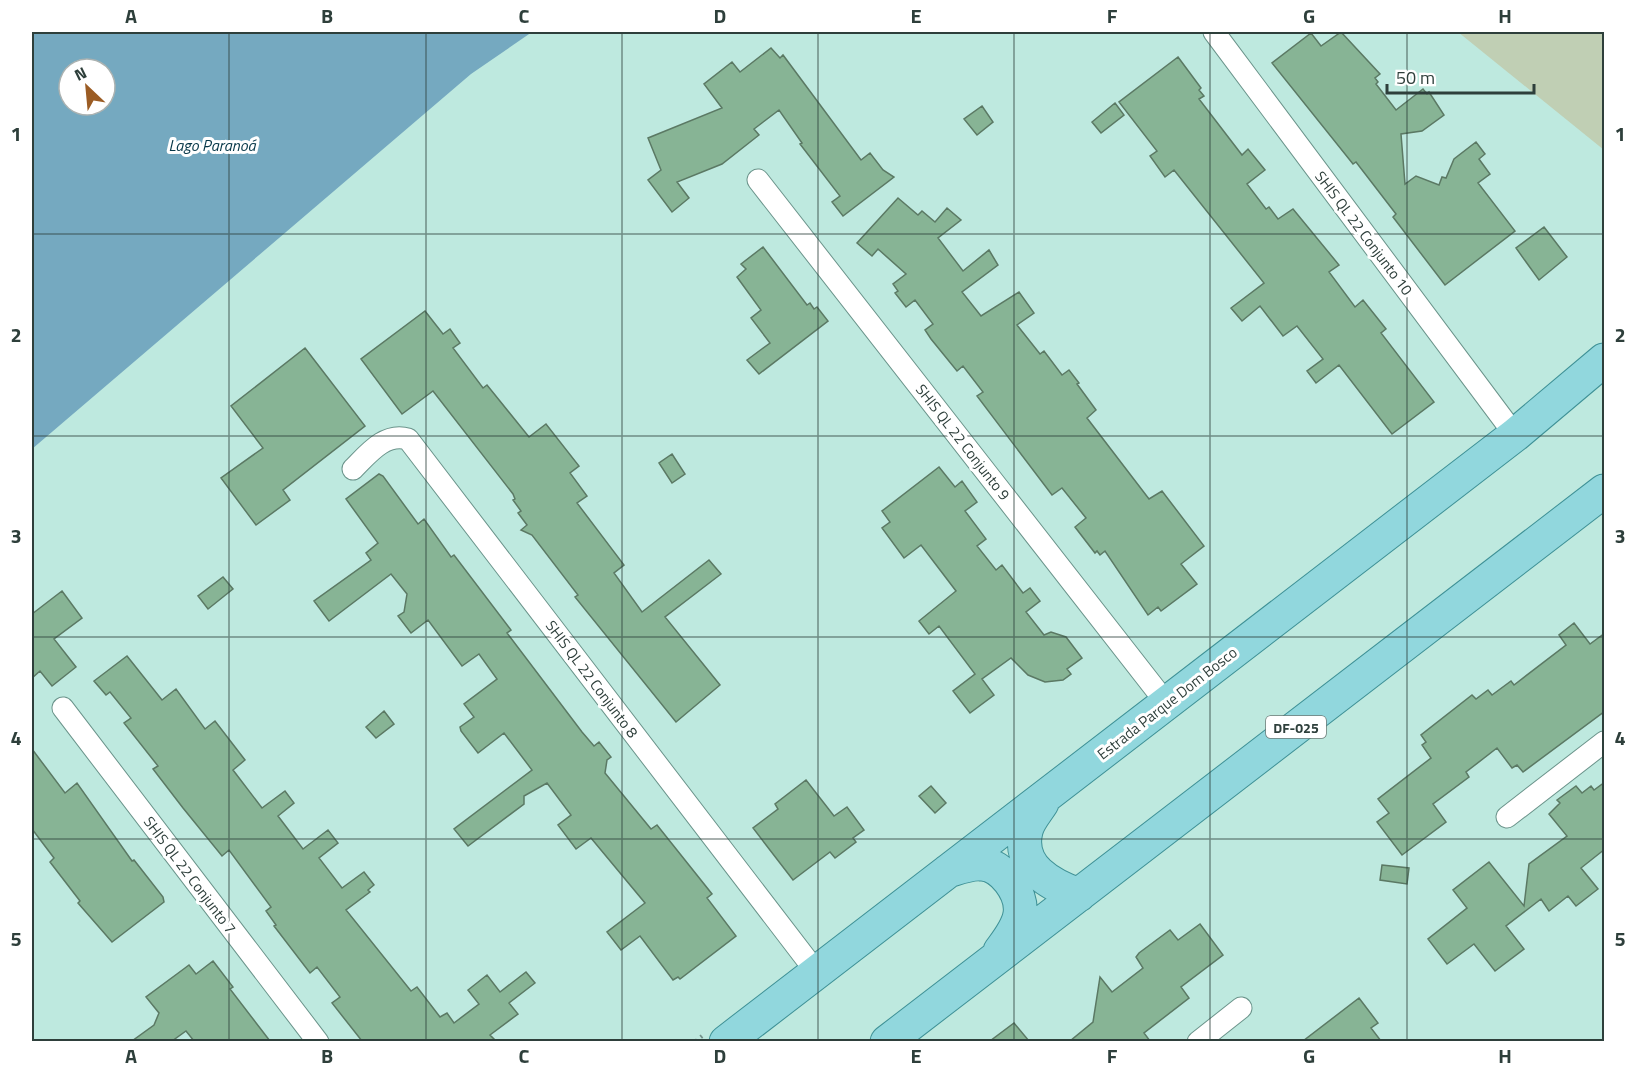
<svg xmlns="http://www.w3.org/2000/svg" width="1636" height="1073" viewBox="0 0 1636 1073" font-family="'Titillium Web',sans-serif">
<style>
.green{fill:#c0cfb4}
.water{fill:#75a9c0;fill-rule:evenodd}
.building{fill:#87b495;stroke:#5b7964;stroke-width:1.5}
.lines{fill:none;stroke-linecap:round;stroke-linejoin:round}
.minor-casing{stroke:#6b948b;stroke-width:23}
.primary-casing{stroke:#3f9196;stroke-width:35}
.path{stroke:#73918a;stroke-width:4;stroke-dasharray:3 4.5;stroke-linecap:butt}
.minor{stroke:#fff;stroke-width:21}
.primary{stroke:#91d7dd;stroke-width:33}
.grid{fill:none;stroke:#2e3f3b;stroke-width:1.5;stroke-opacity:0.55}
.labels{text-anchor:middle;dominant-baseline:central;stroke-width:6;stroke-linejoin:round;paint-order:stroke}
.shield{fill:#fff;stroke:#6d7976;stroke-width:1.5}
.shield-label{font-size:14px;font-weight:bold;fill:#2e3f3b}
.street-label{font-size:15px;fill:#2e3f3b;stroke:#fff}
.water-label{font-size:16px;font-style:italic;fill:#053647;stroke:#fff}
.neatline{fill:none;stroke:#2e3f3b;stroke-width:2}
.grid-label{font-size:20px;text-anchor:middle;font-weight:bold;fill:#2e3f3b}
</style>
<rect width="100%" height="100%" fill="#bee9df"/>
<path class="green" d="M1458,32H1604V150Z"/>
<path class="water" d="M32,32H532L471,74L32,449ZM69,69H105V105H69Z"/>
<path class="building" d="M1341,32L1380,74L1375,78L1378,82L1376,84L1396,110L1423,89L1427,94L1429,92L1444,115L1422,131L1401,134L1405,184L1416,176L1439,185L1442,177L1446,178L1454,159L1476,142L1485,154L1479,159L1490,174L1478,183L1515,231L1445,285L1393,217L1396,214L1356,162L1353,164L1272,63L1311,33L1321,46Z
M771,48L780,58L783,55L861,160L870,153L883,170L894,177L843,216L832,202L840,196L800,144L802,143L779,110L754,129L759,135L722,164L677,182L689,198L672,212L648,180L661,170L648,138L722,108L704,84L732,62L740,72Z
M1178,57L1201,88L1199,90L1204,96L1199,99L1242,155L1248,149L1265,170L1247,184L1266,209L1269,207L1278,219L1293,209L1339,265L1329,272L1355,307L1363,300L1386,329L1381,333L1434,402L1392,434L1339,365L1316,383L1307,371L1323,359L1297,326L1283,336L1260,306L1242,321L1231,308L1264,283L1174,170L1165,177L1150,156L1157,151L1119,102Z
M1115,103L1124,115L1101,133L1092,122Z
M982,106L993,122L977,135L964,119Z
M898,198L918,215L922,211L935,222L947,208L961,220L938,238L963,271L989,250L998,265L962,292L981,316L1019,292L1034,313L1017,325L1040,354L1044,351L1062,375L1069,370L1079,383L1077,384L1096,410L1087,418L1149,499L1162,491L1204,546L1181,564L1197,584L1161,611L1158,607L1148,615L1105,551L1100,555L1097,551L1095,553L1075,527L1086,518L1062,488L1052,495L977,396L983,392L963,366L957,371L931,339L925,330L933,324L915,300L906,307L895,293L898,291L893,284L906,274L878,249L872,256L857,243Z
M1544,227L1567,257L1539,280L1516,248Z
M763,247L807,305L810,303L814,309L817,307L828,321L759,374L747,360L770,343L751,318L761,310L737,277L746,269L741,264Z
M425,311L443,334L450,329L460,343L453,348L483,388L487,385L529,437L546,424L579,466L570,473L587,496L577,503L624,565L614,573L642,612L709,560L721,574L665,617L720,685L676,722L575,597L578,595L532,535L521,530L527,525L518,513L521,511L513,500L515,499L513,494L433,391L402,414L361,359Z
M305,348L365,426L283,490L290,500L256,525L221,478L263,448L231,406Z
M672,454L685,474L672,483L659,463Z
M939,467L955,487L962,481L977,502L965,511L986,539L977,546L996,570L1002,565L1023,593L1030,588L1040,601L1026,612L1044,635L1051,632L1066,637L1082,658L1067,669L1071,674L1063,680L1045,682L1028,675L1011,658L982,679L994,695L970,713L953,691L975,674L939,626L929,634L919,621L956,591L921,545L904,558L882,528L890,522L882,511Z
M379,474L383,476L418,524L424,519L451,557L454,555L511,630L507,633L582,732L594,746L599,742L611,757L607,760L605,773L651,829L657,825L712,894L707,898L736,936L680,979L678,977L673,980L640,936L621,950L607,932L645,903L591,838L576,849L558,825L571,815L547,783L524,796V804L468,846L454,829L532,770L504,733L478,753L461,731L460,727L474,717L464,704L497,679L479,654L462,666L428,620L411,633L398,616L404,612L407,594L391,574L329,621L314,601L371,560L366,553L378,543L346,499Z
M223,577L233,589L208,609L198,596Z
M62,591L82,618L54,639L76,667L52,686L40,671L32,678V614Z
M1574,623L1590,644L1605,633V711L1523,772L1517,765L1512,768L1497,748L1466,772L1469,777L1433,804L1446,822L1402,855L1377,822L1389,813L1378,799L1431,758L1422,745L1426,742L1421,735L1472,695L1476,699L1488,690L1492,695L1511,681L1514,685L1566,645L1559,635Z
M127,656L162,700L176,689L205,729L215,721L245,760L233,770L262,808L285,791L294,803L278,816L303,849L328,830L338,843L319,858L342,888L364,872L374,885L368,890L370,892L346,910L411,991L417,987L440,1017L447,1013L454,1023L479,1004L468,990L487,975L500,992L526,972L535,983L509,1003L518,1014L490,1035L496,1041H362L332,1003L340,997L317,967L310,973L274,926L276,925L266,911L271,907L229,850L222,856L183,808L153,769L158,766L124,723L131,718L110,692L106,695L94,681Z
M384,711L394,724L376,738L366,727Z
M32,749L65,793L77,783L132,861L134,860L163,897L164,902L112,942L78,903L80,901L50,862L54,858L32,829Z
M806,780L834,816L847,807L864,830L853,838L856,842L835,858L830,852L793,880L753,828L778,809L775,804Z
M1605,782V849L1581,868L1598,889L1576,906L1568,896L1549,911L1541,899L1506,926L1524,949L1495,971L1474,944L1447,964L1428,939L1467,908L1453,890L1489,862L1524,906L1529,864L1567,836L1549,814L1560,803L1557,800L1576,786L1582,793L1591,786L1594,790Z
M931,786L946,803L935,813L919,796Z
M1382,865L1409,868L1407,884L1380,880Z
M1200,924L1223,955L1181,987L1189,998L1144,1033L1150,1041H1070L1093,1022L1100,977L1112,992L1143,968L1136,957L1139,953L1170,930L1178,940Z
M213,961L233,987L230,989L270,1041H194L186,1031L172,1041H132L154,1025L159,1013L146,997L185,968L189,965L196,974Z
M1359,998L1378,1023L1371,1028L1381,1041H1303Z
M1014,1023L1029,1041H990Z"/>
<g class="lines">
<g class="minor-casing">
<path id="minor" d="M1214,32L1515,435
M758,180L1167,704
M353,469C368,454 385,432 408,439L817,973
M63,708L318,1042
M1507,817L1604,742
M1198,1042L1241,1008"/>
</g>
<g class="primary-casing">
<path id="primary" d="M1042,803C1037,811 1028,821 1026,831C1017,867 1051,885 1079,895
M948,871C958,868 971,863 981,864C1002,864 1023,893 1020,914C1018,928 1008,940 1000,951
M726,1042L1515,435L1604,360
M887,1042L1604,491"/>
</g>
<path class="path" d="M695,1042L702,1036"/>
<use href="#minor" class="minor"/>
<use href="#primary" class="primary"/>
</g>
<path class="grid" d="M229,32V1042M426,32V1042M622,32V1042M818,32V1042M1014,32V1042M1210,32V1042M1407,32V1042M32,234H1604M32,436H1604M32,637H1604M32,839H1604"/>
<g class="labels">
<rect class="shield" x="1266" y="716" width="60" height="22" rx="4.5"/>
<g class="shield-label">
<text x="1296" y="727">DF-025</text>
</g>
<g class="street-label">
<text transform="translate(1364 233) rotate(53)">SHIS QL 22 Conjunto 10</text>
<text transform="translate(963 442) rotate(52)">SHIS QL 22 Conjunto 9</text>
<text transform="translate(592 679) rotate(53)">SHIS QL 22 Conjunto 8</text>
<text transform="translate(1167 703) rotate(-38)">Estrada Parque Dom Bosco</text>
<text transform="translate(190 875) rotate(53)">SHIS QL 22 Conjunto 7</text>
</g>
<g class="water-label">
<text x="212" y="145">Lago Paranoá</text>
</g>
</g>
<rect width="1636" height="1073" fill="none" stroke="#ffffff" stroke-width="66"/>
<g transform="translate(87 87) rotate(334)"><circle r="28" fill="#ffffff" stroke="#abb2b1" stroke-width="1.5"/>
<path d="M0-4.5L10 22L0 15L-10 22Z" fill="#9b5c24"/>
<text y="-9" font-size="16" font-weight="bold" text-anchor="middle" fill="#2e3f3b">N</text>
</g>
<path d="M1387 84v9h147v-9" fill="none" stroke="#2e3f3b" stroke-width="3"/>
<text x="1396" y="84" font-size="18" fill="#2e3f3b" stroke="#ffffff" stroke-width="4.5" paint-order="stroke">50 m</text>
<rect x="33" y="33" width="1570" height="1007" class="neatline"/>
<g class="grid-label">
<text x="131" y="23">A</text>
<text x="327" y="23">B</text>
<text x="524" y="23">C</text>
<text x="720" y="23">D</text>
<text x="916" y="23">E</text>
<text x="1112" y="23">F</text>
<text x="1309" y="23">G</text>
<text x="1505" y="23">H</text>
<text x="16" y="141">1</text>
<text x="1620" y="141">1</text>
<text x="16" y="342">2</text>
<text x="1620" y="342">2</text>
<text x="16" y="543">3</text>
<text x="1620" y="543">3</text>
<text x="16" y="745">4</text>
<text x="1620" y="745">4</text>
<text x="16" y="946">5</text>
<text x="1620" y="946">5</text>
<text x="131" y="1063">A</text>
<text x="327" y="1063">B</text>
<text x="524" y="1063">C</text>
<text x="720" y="1063">D</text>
<text x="916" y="1063">E</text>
<text x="1112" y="1063">F</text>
<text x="1309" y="1063">G</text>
<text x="1505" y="1063">H</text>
</g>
</svg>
